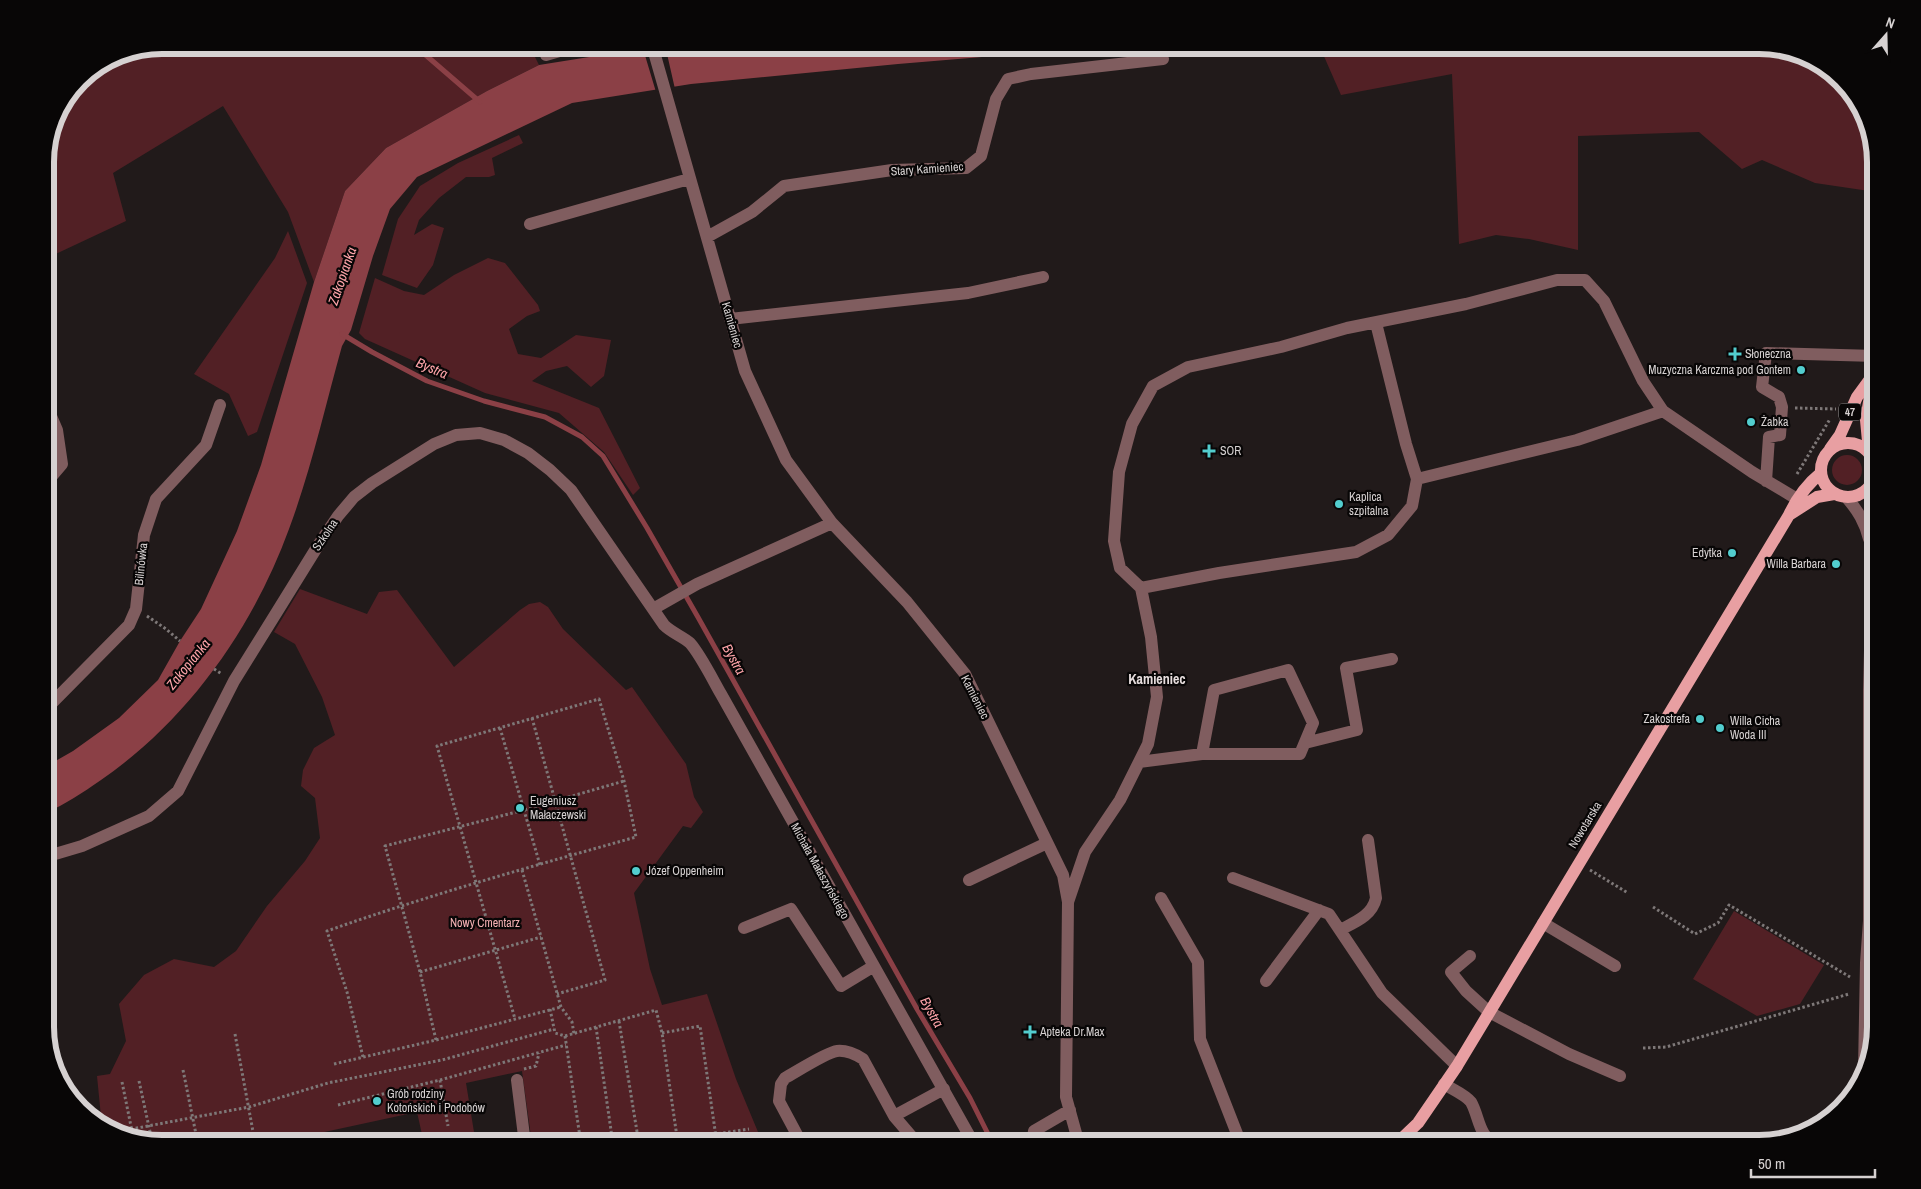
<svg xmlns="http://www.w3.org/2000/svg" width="1921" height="1189" viewBox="0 0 1921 1189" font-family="'Archivo Narrow',sans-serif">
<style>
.green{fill:#522025}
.water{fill:#8b4046}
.pier{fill:#211a1a}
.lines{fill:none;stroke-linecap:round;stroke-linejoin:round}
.stream{stroke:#8b4046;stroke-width:5}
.path{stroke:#7e7878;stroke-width:3;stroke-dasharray:2.5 2.5;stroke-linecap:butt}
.minor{stroke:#805d5f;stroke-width:12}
.major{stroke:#e89fa2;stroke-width:12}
.poi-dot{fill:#52cdce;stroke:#080606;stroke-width:2}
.labels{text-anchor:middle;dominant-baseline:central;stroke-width:4.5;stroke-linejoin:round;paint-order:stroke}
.shield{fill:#080606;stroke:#989494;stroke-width:1}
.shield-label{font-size:11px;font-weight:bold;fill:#d6d1d1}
.street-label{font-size:12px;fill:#d6d1d1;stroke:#080606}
.poi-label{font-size:12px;fill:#d6d1d1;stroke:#080606;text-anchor:start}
.park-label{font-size:12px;fill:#f5b1b4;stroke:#080606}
.water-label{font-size:14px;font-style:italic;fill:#ffa5aa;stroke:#080606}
.neighbourhood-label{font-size:14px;font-weight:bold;fill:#e6dddd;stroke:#080606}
.rim{fill:none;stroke:#d6d1d1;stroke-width:6}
</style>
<rect width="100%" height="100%" fill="#211a1a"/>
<path class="green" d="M162,45H538L531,49L539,65L487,91L386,148L345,191L314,282L288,212L223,106L113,173L126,221L45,259V155L54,117L79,79L117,54Z
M1319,45H1759L1818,61L1860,103L1876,155V192L1815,183L1762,160L1742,169L1699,132L1578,136V250L1529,239L1496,235L1459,244L1452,74L1341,95Z
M519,135L523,143L492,158L495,175L489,177H466L439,198L419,220L414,235L432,224L444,228L433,265L417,288L382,275L398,219L420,186L458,163Z
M288,231L307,283L257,432L248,436L229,394L194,374L275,258Z
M488,258L505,263L538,305L540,311L527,316L509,329L518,354L541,358L576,335L611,340L604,376L591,387L567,366L546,371L532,381L599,408L640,488L633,495L604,452L559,413L485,393L365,339L359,333L375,278L404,291L424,295L454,275Z
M1832 470a15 15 0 1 1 30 0a15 15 0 1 1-30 0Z
M300,589L367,614L379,592L397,590L454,667L520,610L529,604L540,602L548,607L563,629L626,690L632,687L686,764L694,797L703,812L691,828L683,826L634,893L650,969L662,1005L707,994L736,1079L763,1144H532L522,1071L466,1083L474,1132L423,1139L417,1112L269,1144H162L102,1127L97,1076L110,1074L126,1041L119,1004L144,975L174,959L214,967L236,951L267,906L305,861L320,838L315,798L301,786L303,770L314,748L335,735L322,697L295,644L274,632Z
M1734,911L1824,965L1800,1004L1757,1016L1693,979Z"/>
<path class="water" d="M650,45H1126L898,64L691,84L572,103L417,177L390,209L373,256L351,330L342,346C325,407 311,470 289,529C253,628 188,720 101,780C82,793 66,804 45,813V767L73,751L119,718L158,680L180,641L201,609L237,531L261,465L314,282L345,191L386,148L487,91L539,65L633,50Z"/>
<path class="pier" d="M645,45H665L675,89L656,92L644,52L640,46Z"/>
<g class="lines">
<path class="stream" d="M414,45L480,102
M342,334L372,352L427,381L484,401L545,417L582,437L603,456L647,528L699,619L917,1009L970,1098L993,1144"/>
<path class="path" d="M1870,135L1876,177
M1795,408L1836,409
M1797,474L1830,419
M147,616L166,629L180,641
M214,669L222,674
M532,718L605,980L557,994
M500,728L540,865
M522,870L561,1007L572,1022L574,1034
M1590,870L1628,893
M1653,907L1695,934L1718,923L1729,905L1850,977
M420,972L541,937
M550,1009L555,1033L565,1036L656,1010L662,1033L678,1144
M619,1021L639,1144
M596,1027L613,1144
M662,1033L700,1026L717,1144
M235,1034L254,1137
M565,1036L581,1144
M436,1040L420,972L385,846L524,810L624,781
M1643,1048L1666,1047L1849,994
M363,1057L347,992L327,931C429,895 533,866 636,837L624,781L599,699L437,746C463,837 489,928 515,1019
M334,1064L436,1040L561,1007
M524,1069L536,1066L539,1053
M183,1070L198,1144
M440,1080L448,1126
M139,1081L152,1141
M122,1082L133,1136
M338,1105L440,1080L566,1045
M116,1132L249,1107L328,1083L442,1060L554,1029
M649,1144L749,1129"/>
<path class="minor" d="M652,45L745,371L786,460L832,523L907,602L965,674L1063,875L1068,902
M546,55L580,45
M530,224L689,179
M707,237L752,212L784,186L892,170L966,168L981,156L996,99L1008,79L1031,74L1163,59
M730,319L968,293L1043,277
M45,402L57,430L62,464L45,484
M1417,479L1577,440L1663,411
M1766,481L1769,437L1780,435L1782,407L1779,397L1762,387L1766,353L1876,356
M1847,498C1858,511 1865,522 1869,539
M1141,588L1120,568L1114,541L1119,472L1132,424L1153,386L1188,367L1281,347L1347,328L1466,304L1557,280H1585L1604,301L1643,381L1663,411L1752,472L1797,499
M1141,588L1219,573L1356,552L1388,535L1412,506L1417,479L1406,444L1376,323
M653,609L697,584L832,523
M45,710L129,625L136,609L144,535L156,499L206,445L220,405
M1305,743L1357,730L1346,668L1392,659
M1139,762L1202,754H1300L1313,723L1288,670L1214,690L1202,754
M45,857L82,846L149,816L178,791L234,681L319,544L338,516L354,497L372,483L434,444L456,435L480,433L504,440L528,453L550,470L571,490L664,625C672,633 682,636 690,643C700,654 713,680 721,694L974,1144
M1233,878L1329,914L1382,993L1457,1066
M969,880L1047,843
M1161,898L1198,962L1200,1039L1241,1144
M1543,923L1615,966
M744,928L791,909L841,986L874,966
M1340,930C1355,922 1372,916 1376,898L1368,840
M1470,956L1451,972L1466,991L1489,1012L1569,1054L1620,1076
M1266,981L1319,910
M1864,1070L1866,963L1869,921V690L1873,532L1871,486
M517,1080L525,1144
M1444,1084C1452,1089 1466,1095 1471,1102C1480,1118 1478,1138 1498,1144
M894,1116L918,1144
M802,1144L779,1101L781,1084L785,1078C796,1072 827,1052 837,1051C847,1050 855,1054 863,1059L894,1116L944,1089
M1032,1144L1034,1131L1070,1110
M1079,1144L1066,1097L1068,902L1085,852L1120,800L1148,744L1157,697L1151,637L1141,588"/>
<path class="major" d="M1821 470a27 27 0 1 1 54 0a27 27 0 1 1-54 0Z
M1830,449L1840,435L1857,397L1876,371
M1869,452L1866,420L1873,378
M1789,515L1817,497L1834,494
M1396,1144L1418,1123L1457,1066L1789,515C1797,498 1806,485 1821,473"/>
</g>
<g class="poi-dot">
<path d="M1732.5 346.5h5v5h5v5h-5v5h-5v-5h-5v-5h5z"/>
<circle cx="1801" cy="370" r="5"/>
<circle cx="1751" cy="422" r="5"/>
<path d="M1206.5 443.5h5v5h5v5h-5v5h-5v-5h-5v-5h5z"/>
<circle cx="1339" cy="504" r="5"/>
<circle cx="1732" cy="553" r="5"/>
<circle cx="1836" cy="564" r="5"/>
<circle cx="1700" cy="719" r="5"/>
<circle cx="1720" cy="728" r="5"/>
<circle cx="520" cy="808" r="5"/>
<circle cx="636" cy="871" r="5"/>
<path d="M1027.5 1024.5h5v5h5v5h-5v5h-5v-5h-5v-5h5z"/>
<circle cx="377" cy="1101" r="5"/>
</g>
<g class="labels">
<rect class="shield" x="1839" y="403.5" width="22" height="17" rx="4"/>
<g class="shield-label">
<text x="1850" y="412">47</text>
</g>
<g class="street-label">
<text transform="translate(927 169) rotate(-4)">Stary Kamieniec</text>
<text transform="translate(732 325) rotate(74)">Kamieniec</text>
<text transform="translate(325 535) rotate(-56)">Szkolna</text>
<text transform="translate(141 564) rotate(-84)">Bilinówka</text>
<text transform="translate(975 697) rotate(63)">Kamieniec</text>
<text transform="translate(1585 825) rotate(-59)">Nowotarska</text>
<text transform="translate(820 871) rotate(61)">Michała Małaszyńskiego</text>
</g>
<g class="poi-label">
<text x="1745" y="354">Słoneczna</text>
<text x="1791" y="370" text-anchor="end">Muzyczna Karczma pod Gontem</text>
<text x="1761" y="422">Żabka</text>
<text x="1220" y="451">SOR</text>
<text x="1349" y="497">Kaplica<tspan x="1349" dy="14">szpitalna</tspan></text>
<text x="1722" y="553" text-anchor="end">Edytka</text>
<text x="1826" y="564" text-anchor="end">Willa Barbara</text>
<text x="1690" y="719" text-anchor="end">Zakostrefa</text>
<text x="1730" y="721">Willa Cicha<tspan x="1730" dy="14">Woda III</tspan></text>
<text x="530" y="801">Eugeniusz<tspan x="530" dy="14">Małaczewski</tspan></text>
<text x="646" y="871">Józef Oppenheim</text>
<text x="1040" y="1032">Apteka Dr.Max</text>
<text x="387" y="1094">Grób rodziny<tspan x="387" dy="14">Kotońskich i Podobów</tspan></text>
</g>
<g class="park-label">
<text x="485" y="923">Nowy Cmentarz</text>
</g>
<g class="water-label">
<text transform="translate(342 276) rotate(-71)">Zakopianka</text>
<text transform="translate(432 368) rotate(23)">Bystra</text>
<text transform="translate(734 659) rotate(61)">Bystra</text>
<text transform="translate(188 664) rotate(-51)">Zakopianka</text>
<text transform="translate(932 1012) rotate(61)">Bystra</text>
</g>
<g class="neighbourhood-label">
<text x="1157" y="679">Kamieniec</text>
</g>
</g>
<path d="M0 0H1921V1189H0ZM162 54H1759A108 108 0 0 1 1867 162V1027A108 108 0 0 1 1759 1135H162A108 108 0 0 1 54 1027V162A108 108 0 0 1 162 54Z" fill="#080606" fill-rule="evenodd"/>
<path class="rim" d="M162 54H1759A108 108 0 0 1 1867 162V1027A108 108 0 0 1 1759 1135H162A108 108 0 0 1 54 1027V162A108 108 0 0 1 162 54Z"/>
<g transform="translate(1886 35) rotate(20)" stroke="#080606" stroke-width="4" paint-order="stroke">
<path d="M0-4L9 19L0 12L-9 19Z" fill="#d6d1d1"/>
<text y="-8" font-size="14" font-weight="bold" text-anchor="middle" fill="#d6d1d1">N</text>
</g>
<path d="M1751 1169v8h124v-8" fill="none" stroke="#d6d1d1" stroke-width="2.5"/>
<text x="1758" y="1169" font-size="15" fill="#d6d1d1" stroke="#080606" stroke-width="4" paint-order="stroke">50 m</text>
</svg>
